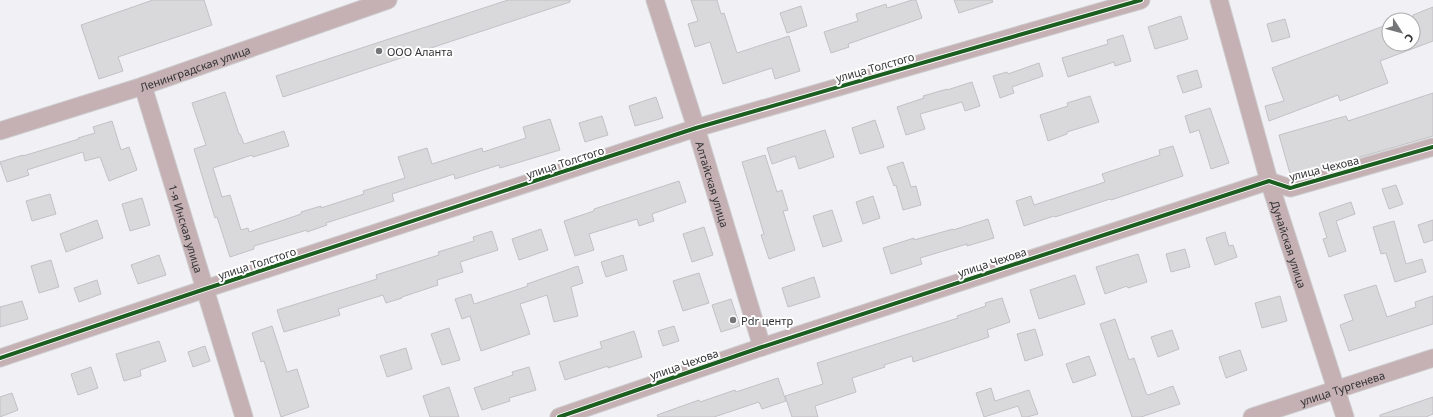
<svg xmlns="http://www.w3.org/2000/svg" width="1433" height="417" viewBox="0 0 1433 417" font-family="'Noto Sans',sans-serif">
<style>
.building{fill:#d9d8db;stroke:#c2c1c4}
.lines{fill:none;stroke-linecap:round;stroke-linejoin:round}
.minor-casing{stroke:#ccccce;stroke-width:19}
.minor{stroke:#c5b0b4;stroke-width:17}
.cycleway-casing{stroke:#fefefe;stroke-width:6}
.cycleway{stroke:#1b5e20;stroke-width:4}
.poi-dot{fill:#757678;stroke:#fefefe;stroke-width:1.5}
.labels{text-anchor:middle;dominant-baseline:central;stroke-width:4;stroke-linejoin:round;paint-order:stroke}
.poi-label{font-size:11px;fill:#323335;stroke:#fefefe;text-anchor:start}
.street-label{font-size:11px;fill:#323335;stroke:#fefefe}
</style>
<rect width="100%" height="100%" fill="#f1f1f5"/>
<path class="building" d="M153,0H204L212,25L118,57L123,71L99,79L81,25Z
M508,0H570V2L283,97L276,76Z
M691,0H717L721,14L724,13L737,53L789,36L800,71L775,79L772,68L723,84L710,42L695,47L688,24L698,21Z
M912,0H916L922,18L848,44L849,47L831,53L824,32L858,21L856,14L886,4L887,8Z
M954,0H992L993,2L959,13Z
M801,6L807,26L787,33L780,13Z
M1433,7V41L1380,61L1388,83L1340,101L1338,95L1269,121L1265,106L1284,101L1272,68L1389,24V44H1413V15Z
M1181,16L1188,39L1155,49L1148,27Z
M1285,19L1290,37L1272,42L1267,24Z
M1123,35L1131,61L1115,66L1114,62L1068,77L1062,58L1108,44L1107,40Z
M1039,63L1043,76L1012,87L1014,93L1000,98L993,76L1007,72L1008,74Z
M1197,70L1202,87L1183,93L1177,76Z
M972,82L980,106L965,111L962,102L920,114L925,129L906,135L897,107L924,98L923,96L947,89V90Z
M225,92L239,134H240L244,144L284,131L289,146L253,157L252,155L213,168L222,197L230,195L241,230L248,228L249,232L301,214V212L321,206V208L364,194L363,191L405,178L398,157L427,148L432,164L482,148L483,152L526,138L523,127L550,119L560,150L500,168L499,165L455,179L454,174L392,194L394,201L326,223L327,225L307,232V230L254,246V249L230,257L217,217L215,218L194,149L206,145L192,103Z
M1433,93V136L1291,177L1279,135L1346,116L1348,121Z
M1090,96L1099,122L1067,132V134L1048,141L1040,115L1068,106L1067,103Z
M656,97L663,118L635,126L629,106Z
M1210,108L1229,163L1211,169L1199,130L1190,133L1185,116Z
M602,116L608,135L585,142L579,123Z
M875,120L884,147L860,154L852,128Z
M112,121L121,150L129,147L137,170L109,181L100,157L85,161L83,152L27,170L29,175L7,182L0,162L23,155V156L79,139L78,138L95,133L93,127Z
M825,130L834,157L799,169L795,156L772,164L767,148Z
M1173,146L1183,176L1111,200L1110,199L1055,217L1054,216L1024,226L1016,201L1031,196L1034,205L1105,182L1102,174L1160,155L1159,150Z
M765,155L777,192L782,190L788,210L783,211L795,250L769,259L761,235L764,234L742,162Z
M903,162L911,187L916,186L921,205L903,210L896,185L894,186L887,167Z
M679,181L686,202L652,214L654,221L639,226L637,219L589,234L594,250L575,256L564,221L594,211V209Z
M1396,185L1403,204L1389,209L1382,189Z
M50,194L56,214L32,221L26,201Z
M873,196L880,218L863,224L856,202Z
M142,198L150,225L130,231L122,204Z
M1351,202L1355,214L1336,221L1346,251L1329,257L1323,239L1327,238L1319,213Z
M832,210L842,241L823,247L813,216Z
M988,219L994,238L967,246V244L920,258L922,264L891,274L883,248L914,238V240L953,229V230Z
M97,220L103,238L66,252L60,234Z
M1433,220V240L1424,243L1418,225Z
M1394,221L1406,264L1422,259L1426,272L1395,282L1386,253L1381,254L1373,227Z
M704,227L713,255L692,262L683,234Z
M541,229L548,250L519,260L512,239Z
M492,231L498,250L460,262L463,272L437,280L438,285L402,297V298L386,303L383,295L338,309L340,315L284,332L277,310L377,279L376,275L439,255L438,252L474,241L473,237Z
M1225,232L1229,246L1233,245L1237,257L1215,265L1206,238Z
M1185,249L1190,267L1171,272L1166,254Z
M1138,254L1147,282L1128,288L1127,286L1105,294L1096,267Z
M159,255L166,275L138,284L131,265Z
M623,255L627,270L606,277L601,262Z
M51,260L59,287L39,293L31,266Z
M578,266L583,283L571,287L578,316L554,322L547,295L520,304L530,334L481,351L470,316L462,319L455,299L471,294L474,304L528,286L527,284Z
M699,273L709,303L683,311L673,281Z
M1075,275L1085,304L1039,319L1030,290Z
M814,277L820,297L788,307L782,288Z
M97,280L101,294L79,302L74,288Z
M1376,285L1387,317L1416,307L1415,302L1433,296V324L1349,351L1340,325L1353,320L1344,295Z
M1280,296L1287,321L1262,328L1255,303Z
M1002,298L1010,322L987,330L989,337L913,362L912,356L884,365L885,367L852,378L856,392L815,406L818,417H792L785,396L823,384L817,363L958,318L957,316L986,306L985,303Z
M731,299L740,326L721,332L712,305Z
M22,301L28,319L0,327V307Z
M1115,319L1129,360L1134,358L1146,393L1148,395L1173,386L1180,404L1141,417H1132L1100,324Z
M272,326L287,372L297,369L309,407L281,417L264,361L261,362L252,333Z
M674,326L679,341L663,346L658,331Z
M449,328L460,360L442,365L431,334Z
M1035,329L1043,355L1025,361L1017,334Z
M1172,330L1179,349L1158,357L1151,337Z
M634,331L642,357L608,368V366L565,380L559,362L602,348L600,342Z
M159,341L166,361L140,370L141,376L124,381L116,354Z
M205,346L210,361L193,367L188,352Z
M406,348L412,369L387,377L380,356Z
M1240,350L1247,370L1226,378L1219,357Z
M1089,356L1096,375L1073,383L1066,364Z
M91,367L98,388L78,395L71,374Z
M529,367L536,390L509,398L510,401L482,410L474,388L513,375L512,372Z
M778,378L786,401L762,409L759,402L714,417H658L657,415L699,400L700,402L735,390L736,392Z
M449,387L459,417H430L423,396Z
M991,388L995,401L1029,390L1038,414L1027,417H1022L1018,406L984,417L976,393Z
M12,393L18,410L0,417V397Z
M1433,397V414L1426,417H1380V415Z"/>
<g class="lines">
<g class="minor-casing">
<g id="minor">
<path id="s1" d="M655,0L696,128L762,347"/>
<path id="s2" d="M1219,0L1269,181L1345,417"/>
<path id="s3" d="M143,86L244,417"/>
<path id="s4" d="M0,131L143,86L388,0"/>
<path d="M0,358L205,289L696,128L1141,0"/>
<path d="M559,417L762,347L1269,181L1290,188L1433,147"/>
<path id="s5" d="M1252,417L1433,358"/>
</g>
</g>
<use href="#minor" class="minor"/>
<g class="cycleway-casing">
<path id="cycleway" d="M0,358L205,289L696,128L1141,0
M559,417L762,347L1269,181L1290,188L1433,147"/>
</g>
<use href="#cycleway" class="cycleway"/>
</g>
<g class="poi-dot">
<circle cx="379" cy="51" r="4"/>
<circle cx="733" cy="320" r="4"/>
</g>
<g class="labels">
<g class="poi-label">
<text x="387" y="51">ООО Аланта</text>
<text x="741" y="320">Pdr центр</text>
</g>
<g class="street-label">
<text transform="translate(875 67) rotate(-16)">улица Толстого</text>
<text stroke="none"><textPath href="#s4" startOffset="205">Ленинградская улица</textPath></text>
<text transform="translate(565 162) rotate(-18)">улица Толстого</text>
<text transform="translate(1324 168) rotate(-14)">улица Чехова</text>
<text stroke="none"><textPath href="#s1" startOffset="193">Алтайская улица</textPath></text>
<text stroke="none"><textPath href="#s3" startOffset="149">1-я Инская улица</textPath></text>
<text stroke="none"><textPath href="#s2" startOffset="254">Дунайская улица</textPath></text>
<text transform="translate(992 262) rotate(-18)">улица Чехова</text>
<text transform="translate(257 263) rotate(-18)">улица Толстого</text>
<text transform="translate(684 364) rotate(-19)">улица Чехова</text>
<text stroke="none"><textPath href="#s5" startOffset="95">улица Тургенева</textPath></text>
</g>
</g>
<g transform="translate(1401 32) rotate(126)"><circle r="19" fill="#fefefe" stroke="#acadae"/>
<path d="M0-3L7 15L0 10L-7 15Z" fill="#757678"/>
<text y="-6" font-size="11" font-weight="bold" text-anchor="middle" fill="#323335">С</text>
</g>
</svg>
